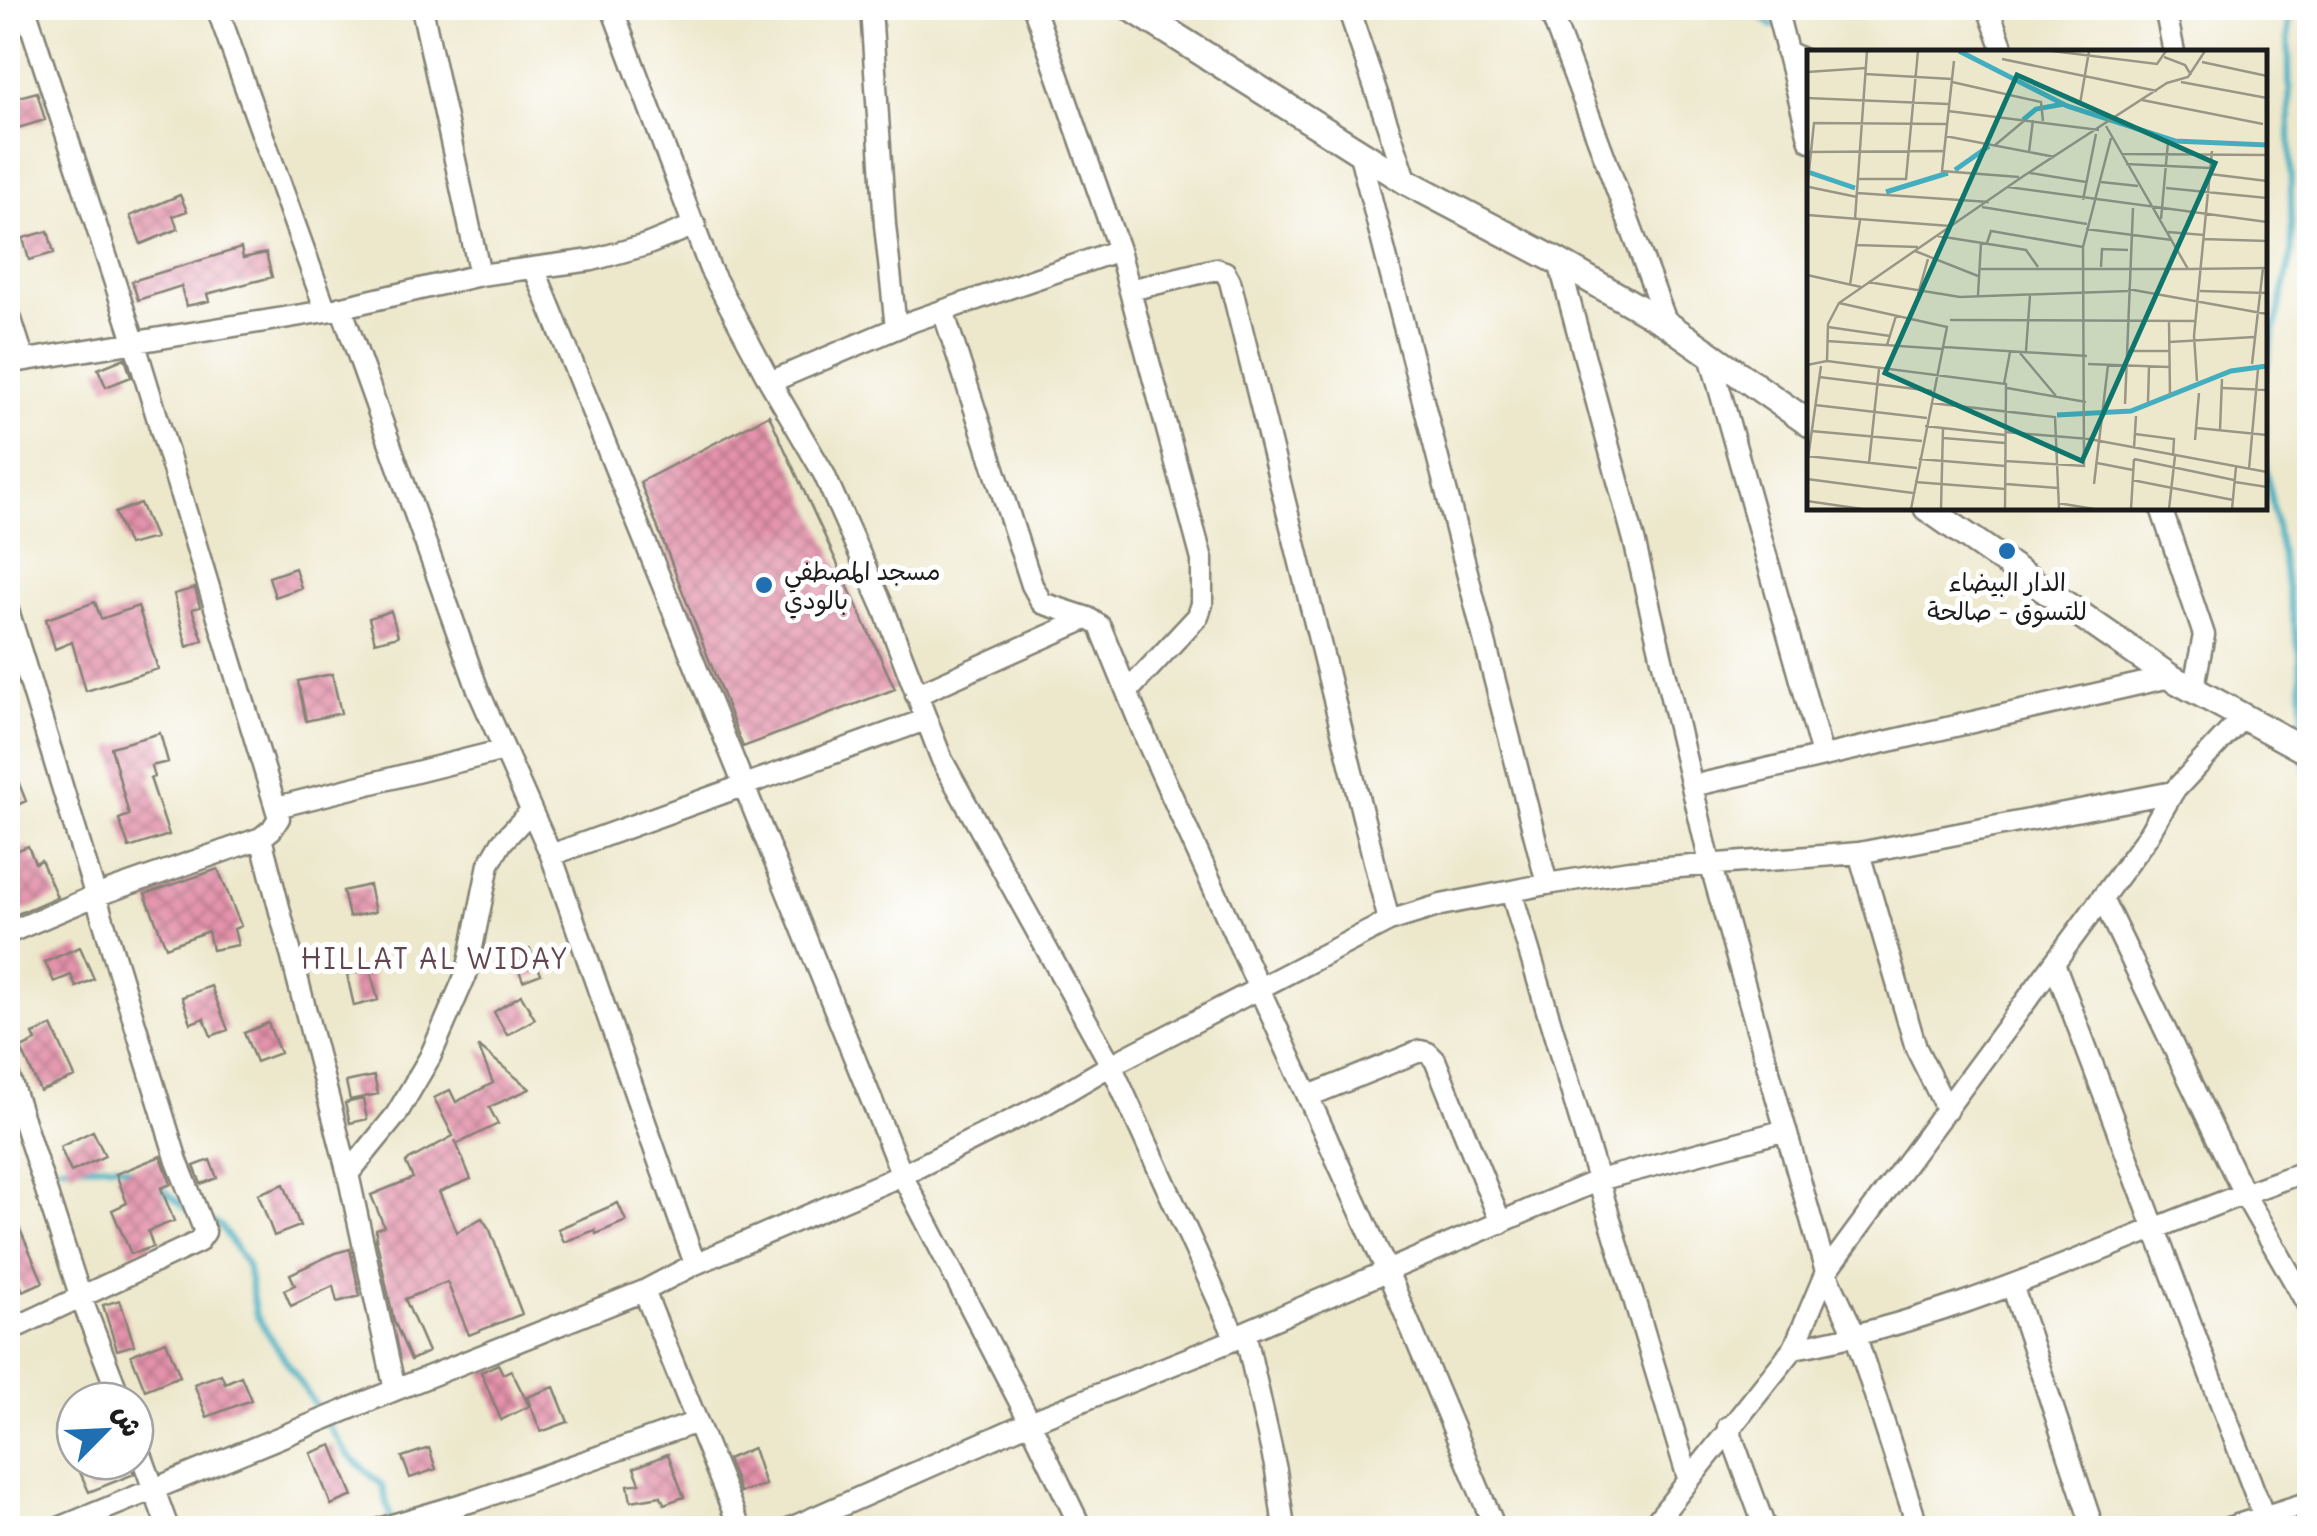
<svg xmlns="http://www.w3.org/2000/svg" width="2317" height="1536" viewBox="0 0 2317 1536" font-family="Delius,'Playpen Sans Arabic',sans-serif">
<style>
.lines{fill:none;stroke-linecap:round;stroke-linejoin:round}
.stream{stroke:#42aec0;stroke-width:6}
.building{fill:url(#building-cross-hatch)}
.minor-casing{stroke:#848274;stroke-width:25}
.tertiary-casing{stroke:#848274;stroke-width:30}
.minor{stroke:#fff;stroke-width:20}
.tertiary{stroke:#fff;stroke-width:25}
.poi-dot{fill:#1f6fb2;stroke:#fff;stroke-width:4}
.labels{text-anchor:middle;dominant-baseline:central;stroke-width:10;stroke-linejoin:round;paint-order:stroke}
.poi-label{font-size:25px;fill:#1c1c1c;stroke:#fff;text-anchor:start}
.neighbourhood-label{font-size:28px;letter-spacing:2.5px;fill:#62464e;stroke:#fff}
.inset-river{fill:none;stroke:#42aec0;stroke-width:5}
.inset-road{fill:none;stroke:#999686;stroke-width:2.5}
.view{fill:#0f766e;fill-opacity:0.15;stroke:#0f766e;stroke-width:5}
.inset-edge{fill:none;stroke:#1c1c1c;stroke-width:5}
</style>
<defs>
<pattern id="building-cross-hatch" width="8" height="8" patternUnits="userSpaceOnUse" patternTransform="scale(2.5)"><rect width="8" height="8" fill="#e493ac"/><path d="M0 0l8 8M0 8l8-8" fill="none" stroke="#b8778b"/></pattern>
</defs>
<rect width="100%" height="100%" fill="#fff"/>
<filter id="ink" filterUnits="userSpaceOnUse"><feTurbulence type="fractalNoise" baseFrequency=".01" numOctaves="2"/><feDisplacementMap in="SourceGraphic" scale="20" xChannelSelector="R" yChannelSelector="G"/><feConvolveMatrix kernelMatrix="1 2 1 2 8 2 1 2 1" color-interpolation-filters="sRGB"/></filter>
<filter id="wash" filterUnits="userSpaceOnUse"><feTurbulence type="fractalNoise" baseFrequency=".0048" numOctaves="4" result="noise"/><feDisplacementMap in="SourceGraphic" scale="40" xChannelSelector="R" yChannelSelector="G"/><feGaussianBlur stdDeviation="2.25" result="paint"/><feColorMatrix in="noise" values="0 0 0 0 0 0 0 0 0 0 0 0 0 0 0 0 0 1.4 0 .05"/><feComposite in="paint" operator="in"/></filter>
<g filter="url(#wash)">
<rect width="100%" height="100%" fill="#ede8cc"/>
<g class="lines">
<path class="stream" d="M1750,8L1773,26
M2264,377L2292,253L2288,8
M2264,460L2300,656L2304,743
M2305,760L2310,789
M61,1166L118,1165L134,1171
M157,1184L189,1211
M205,1220L220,1225L247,1265L256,1315L347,1454L382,1485L391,1519"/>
</g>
<g id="blocks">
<path class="building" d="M37,92L45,120L8,131V100Z
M180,195L187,211L173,216L178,229L141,244L130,216Z
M48,231L54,253L29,260L23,238Z
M241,248L243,258L266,253L272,277L207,294L209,301L186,306L181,286L138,300L132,281Z
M125,358L131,377L106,387L98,369Z
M769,415L895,689L743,747L640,482Z
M140,503L155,538L128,545L115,513Z
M295,568L301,588L275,597L269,577Z
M195,588L200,607L192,609L203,640L187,647L174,594Z
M95,602L101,619L138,606L158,669L86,691L72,642L55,649L46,619Z
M391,611L398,636L375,642L369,618Z
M332,674L341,713L306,721L298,681Z
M160,733L168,762L151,766L154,777L150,778L169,835L129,848L119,819L129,815L111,747Z
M8,756L26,801L8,809Z
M28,846L35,863L41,860L57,897L8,918V854Z
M218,869L241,926L234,929L238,945L212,950L208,931L166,947L145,894Z
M369,885L375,912L349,917L343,891Z
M80,947L94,979L76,987L71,975L54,982L45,962Z
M530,949L541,974L523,981L513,955Z
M370,969L378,1000L354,1006L347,975Z
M211,986L228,1030L211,1036L204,1018L191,1023L182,997Z
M521,995L535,1019L507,1035L494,1012Z
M268,1023L280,1053L256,1062L244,1033Z
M52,1026L75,1077L40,1091L21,1048L36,1041L33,1034Z
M478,1046L530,1089L489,1107L498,1124L457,1144L455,1140L471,1179L439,1192L457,1232L482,1218L490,1230L522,1314L469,1335L447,1282L405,1299L428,1352L411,1360L394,1321L376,1238V1229L384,1226L371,1195L413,1178L406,1163L409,1160L453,1136L434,1098L450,1090L456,1102L493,1083Z
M374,1076L378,1094L350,1100L346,1082Z
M363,1099L367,1119L350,1123L345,1103Z
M93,1131L105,1156L71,1172L60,1147Z
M161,1156L171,1184L161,1188L174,1221L148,1231L153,1247L131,1254L112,1210L127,1203L116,1174Z
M210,1160L217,1178L201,1184L194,1166Z
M284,1184L300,1226L274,1236L258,1194Z
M8,1202L43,1282L23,1291L17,1277L8,1281Z
M618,1203L626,1221L596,1234L595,1230L564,1242L558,1229Z
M350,1249L360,1296L337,1302L333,1286L291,1306L284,1290L295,1285L290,1274L335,1253Z
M120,1300L134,1345L117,1350L103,1305Z
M166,1341L180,1376L145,1390L131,1355Z
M498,1364L503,1374L511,1370L529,1406L501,1420L481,1372Z
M221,1374L225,1383L241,1376L251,1400L207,1417L194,1384Z
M554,1387L568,1422L541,1432L527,1397Z
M75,1417V1468L56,1426Z
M332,1445L353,1496L331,1505L311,1453Z
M429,1448L436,1469L410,1478L402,1457Z
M753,1448L765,1485L740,1492L727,1459Z
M668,1454L684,1497L664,1504L661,1496L631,1501L628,1485L640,1483L634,1468Z
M75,1461H129L134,1474L89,1492Z"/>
</g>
</g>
<g filter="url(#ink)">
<use href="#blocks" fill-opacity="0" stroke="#848274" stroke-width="2.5"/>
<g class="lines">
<g class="minor-casing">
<path id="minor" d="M217,8L326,311
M612,8L710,269L770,382L824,474L884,609L942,760L1111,1065L1236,1339
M871,8L885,225L896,328
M1034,8L1119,250L1202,560V604L1198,616L1128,691
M1348,8L1407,182
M1549,8L1667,324
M1776,8L1810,141
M1988,8L2004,52
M2165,8L2174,52
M1786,51L1810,63
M1359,151L1547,884
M1559,262L1634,540L1710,863L1826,1272L1856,1337L1918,1528
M534,268L902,1175L1030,1422L1081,1528
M480,275L592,260L646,245L695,225
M1130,290L1216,269L1225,272L1230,281L1389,921
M341,307L478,690L551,855L695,1264
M8,310L24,360
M943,311L1032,585L1042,603L1088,618L1100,626L1147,741L1388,1273L1495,1528
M1709,352L1822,755
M8,363L326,311L480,275L422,8
M770,382L913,321L1119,250
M2309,490H2310
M2161,508L2204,635L2193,691
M8,610L177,1161L205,1232L198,1242L8,1331
M916,695L1088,618
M1692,786L2170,677
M277,807L504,750
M261,838L348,1174L395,1390
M1859,853L1916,1048L1947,1110
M551,855L925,720
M1511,891L1688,1478
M2102,898L2243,1192L2310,1309
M8,933L95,896L261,838L272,829L279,818L134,341L25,8
M2054,963L2264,1517
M8,1073L80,1295L121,1401
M1309,1096L1420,1051L1428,1053L1435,1060L1501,1223
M348,1174L396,1115L430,1057L467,972L489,864L502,842L531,811
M2012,1285L2093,1528
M644,1291L740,1528
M1245,1332L1276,1470L1284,1528
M1794,1348C1974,1316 2137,1228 2310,1170
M1728,1427L1765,1528
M135,1438L168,1528
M59,1528L395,1390L644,1291L695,1264L902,1175L1045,1104L1111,1065L1389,921L1441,905L1547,884L1629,871L1859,853L2173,792
M382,1528L476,1500L697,1422
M791,1528L1030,1422L1236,1339L1245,1332L1599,1180L1786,1130
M1651,1528L1794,1348L1826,1272L2147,837L2173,792L2241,719
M2228,1528L2310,1502"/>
</g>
<g class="tertiary-casing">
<path id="tertiary" d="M1131,8L1407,182L1559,262L1667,324L1810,424
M1927,508L2170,677L2310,753"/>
</g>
<use href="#minor" class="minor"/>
<use href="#tertiary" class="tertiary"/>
</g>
</g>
<g class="poi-dot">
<circle cx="2007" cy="551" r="10"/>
<circle cx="764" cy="585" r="10"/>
</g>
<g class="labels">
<g class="poi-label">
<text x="784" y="571">مسجد المصطفي<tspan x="784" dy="29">بالودي</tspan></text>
<text x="2007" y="582" text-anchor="middle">الدار البيضاء<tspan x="2007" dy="29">للتسوق - صالحة</tspan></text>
</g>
<g class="neighbourhood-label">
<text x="435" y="959">HILLAT AL WIDAY</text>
</g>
</g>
<g transform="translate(1807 50)">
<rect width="460" height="460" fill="#ede8cc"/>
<path class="inset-river" d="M152,1L260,56L368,91L460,95M216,70L229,59L257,54M148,120L182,96M1,122L48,138M79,142L141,123M250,365L324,361L424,321L460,316"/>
<path class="inset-road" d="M245,1L350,14L359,1M357,7L378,15L384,25M195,9L350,41M147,11L135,121L212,127M395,12L460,26M0,22L59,18M58,24L145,29M145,32L234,52L236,71M374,32L460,48M0,48L141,54M335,50L456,74M273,54L282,1M141,61L292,80M299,76L381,219L460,218M138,86L248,107M187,96L218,70M0,102L136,101M222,102L226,70M314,104L460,105M319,114L403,118M223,123L279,132M403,124L460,131M51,129H99L111,1M294,132L331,136M2,137L50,147M201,137L460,172M359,138L460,148M0,140L7,73L139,74M50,143L182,152M276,150L289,84M175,157L280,174M0,165L143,176M48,169L60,1M354,169L361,92M279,179L365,190M361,182L397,185M131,186L219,200L231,217M396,189L460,191M180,193L184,181L276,197M49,195L111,197M108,201L171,226M294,217L295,199L321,200M172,219H381M0,225L54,237M61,232L153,247L321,241M43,235L53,170M321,239L460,264M393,241L460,243M111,244L121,209M171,245L174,193M32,253L140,277L104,459M143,270L389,271M362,271L363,345M21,277L83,286M20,291L136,299M362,292L447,287M80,295L89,266M137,297L280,306M219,301L223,245M321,301H363M213,303L249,346M20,311L199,334L198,459M281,314L362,317M445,314L456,218M0,315L20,311L21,274L32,253L215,127L360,33L381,27L398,1M12,327L125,341M390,331L387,286L405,101M197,334L203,302M200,338L279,352M416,338L460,340M341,352L342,317M124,353L248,367L252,459M318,354L326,158M8,355L120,368M118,376L198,385M390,378L460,385M413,380L415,329M4,381L115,391M198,382L282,389L460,422M328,384L367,389L366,406M136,388L198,393M388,390L392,343M327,398L329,366M0,406L110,418M112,409L198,416M327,409L427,430M198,411L277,416L276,197L304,88M62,413L72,319M290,413L326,420M0,415L14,316M442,419L451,319M0,429L106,443M325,430L426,450M108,432L198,439M428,432L460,437M199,434L251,438M287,434L301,315M0,451L55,459M251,453L287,459M134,459L136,378M324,459L327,409M362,459L368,406M425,459L429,417"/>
<path class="view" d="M210,25L408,113L275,411L78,323Z"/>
<rect width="460" height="460" class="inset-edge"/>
</g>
<rect width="2317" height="1536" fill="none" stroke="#fff" stroke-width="40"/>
<g transform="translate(105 1431) rotate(66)"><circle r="48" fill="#ffffff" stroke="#a4a4a4" stroke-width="2.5"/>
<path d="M0-8L18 38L0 25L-18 38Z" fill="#1f6fb2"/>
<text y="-15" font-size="28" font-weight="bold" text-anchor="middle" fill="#1c1c1c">ش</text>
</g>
</svg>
